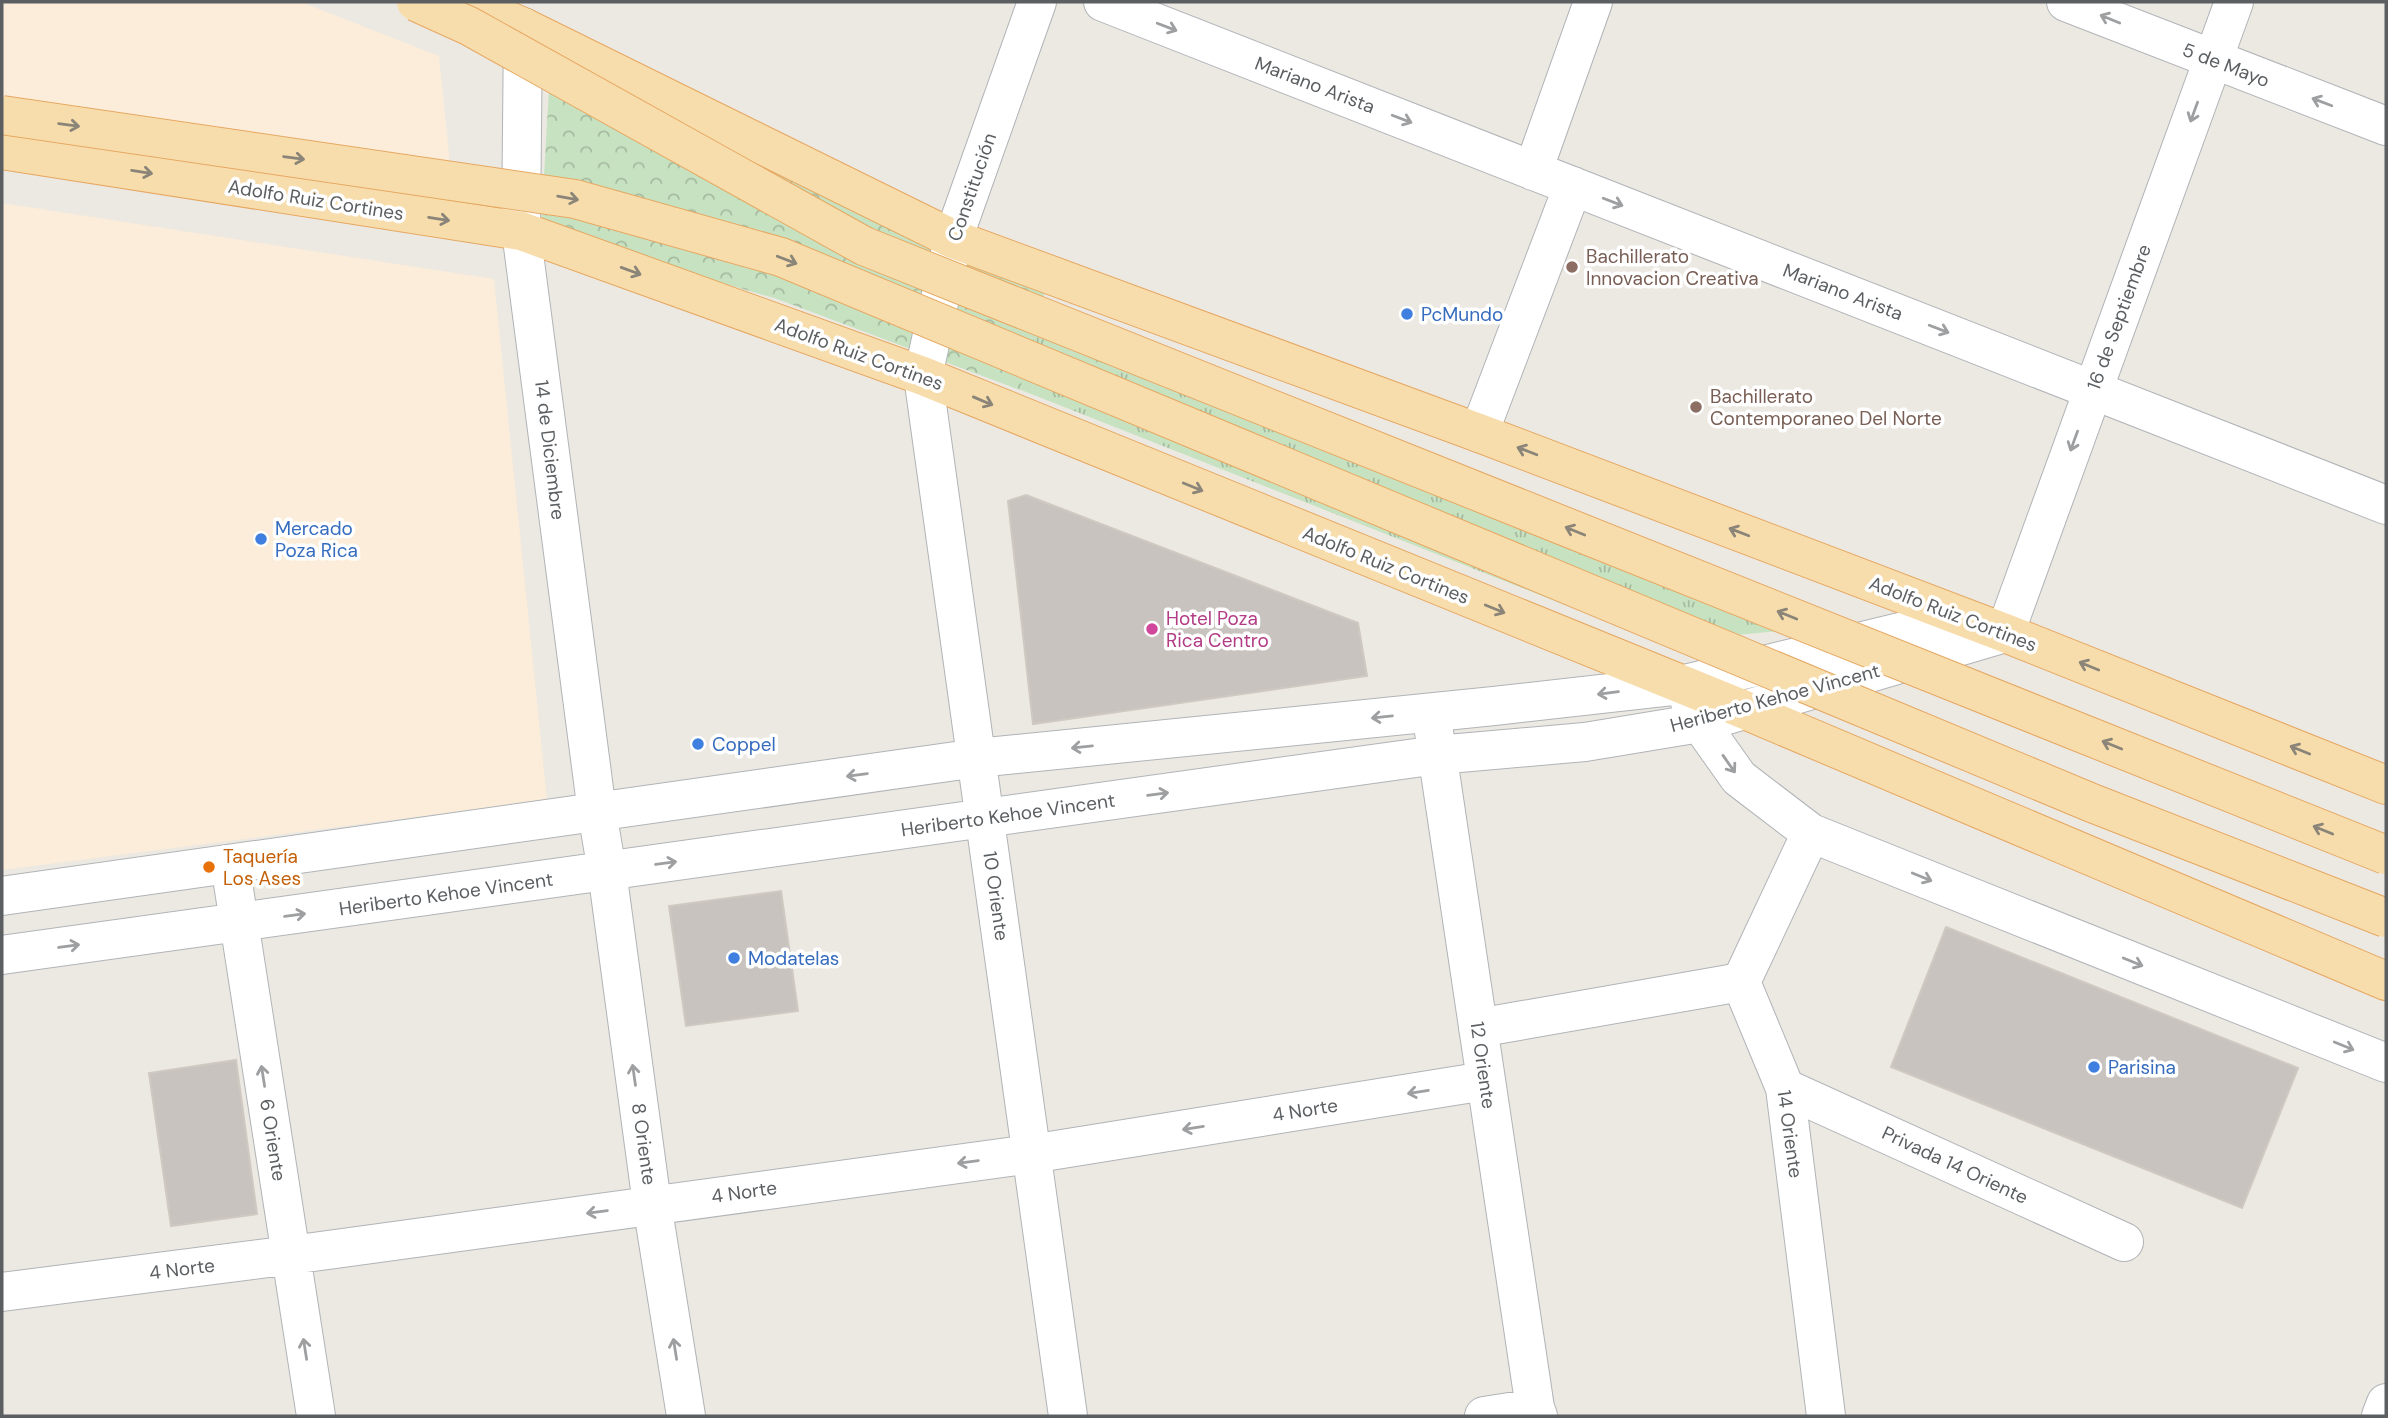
<svg xmlns="http://www.w3.org/2000/svg" width="2388" height="1418" viewBox="0 0 2388 1418" font-family="'DM Sans',sans-serif">
<style>
.commercial{fill:#fbedd9}
.grass{fill:url(#grass-tufts)}
.park{fill:url(#park-crowns)}
.building{fill:#c8c3bf;stroke:#d0c9c1;stroke-width:2}
.lines{fill:none;stroke-linecap:round;stroke-linejoin:round}
.minor-casing{stroke:#b0b4b7;stroke-width:40}
.major-casing{stroke:#e6a862;stroke-width:40}
.minor{stroke:#fff;stroke-width:38}
.major{stroke:#f8ddac;stroke-width:38}
.major-bridge-casing{stroke:#e6a862;stroke-width:40;stroke-linecap:butt}
.major-bridge{stroke:#f8ddac;stroke-width:38}
.oneway{stroke:#9d9fa1}
.oneway2{stroke:#8a8578}
.education-dot{fill:#8d6e63;stroke:#fff;stroke-width:2.5}
.shop-dot{fill:#3f7fe0;stroke:#fff;stroke-width:2.5}
.hotel-dot{fill:#d1479c;stroke:#fff;stroke-width:2.5}
.food-dot{fill:#e8710a;stroke:#fff;stroke-width:2.5}
.labels{text-anchor:middle;dominant-baseline:central;stroke-width:7;stroke-linejoin:round;paint-order:stroke}
.street-label{font-size:19px;fill:#5b5f62;stroke:#fff}
.education-label{font-size:19px;fill:#785e54;stroke:#fff;text-anchor:start}
.shop-label{font-size:19px;fill:#366cbe;stroke:#fff;text-anchor:start}
.hotel-label{font-size:19px;fill:#b23c85;stroke:#fff;text-anchor:start}
.food-label{font-size:19px;fill:#c56008;stroke:#fff;text-anchor:start}
</style>
<defs>
<pattern id="grass-tufts" width="24" height="20" patternUnits="userSpaceOnUse" patternTransform="scale(1.75)"><rect width="24" height="20" fill="#c7e2c1"/><path d="M3 7l-1-3M5 7V3M7 7l1-3M15 17l-1-3M17 17v-4M19 17l1-3" fill="none" stroke="#a5baa0"/></pattern>
<pattern id="park-crowns" width="20" height="18" patternUnits="userSpaceOnUse" patternTransform="scale(1.75)"><rect width="20" height="18" fill="#c7e2c1"/><path d="M2 6a3 3 0 1 1 6 0M12 15a3 3 0 1 1 6 0" fill="none" stroke="#a5baa0"/></pattern>
</defs>
<rect width="100%" height="100%" fill="#ece8e2"/>
<path class="commercial" d="M2,2H301L439,56L452,183L2,111Z
M2,203L494,279L547,800L2,870Z"/>
<path class="grass" d="M991,296L1825,627L1659,642L1001,382Z"/>
<path class="park" d="M550,71L1045,291L1020,390L777,299L541,229Z"/>
<path class="building" d="M1026,495L1358,623L1367,676L1033,724L1008,501Z
M781,891L798,1011L686,1026L669,906Z
M1946,927L2298,1068L2242,1208L1891,1067Z
M236,1060L257,1214L171,1226L149,1073Z"/>
<g class="lines">
<g class="minor-casing">
<path id="minor" d="M1037,2L953,239L923,376L1068,1416
M1103,2L2386,505
M2066,2L2386,126
M523,27L521,231L597,812L607,871L652,1204L686,1416
M1533,171L1593,2
M1479,433L1573,186
M1690,702L1700,723L1739,778L1811,833L2386,1063
M1434,732L1535,1408L1538,1416
M1811,833L1741,982L1785,1088L1826,1416
M230,864L316,1416
M2,896L977,758L1494,706L1681,685L1962,617
M2,955L1437,755L1585,742L1700,723L2005,633L2234,2
M1478,1028L1741,982
M1785,1088L2124,1242
M2,1292L291,1255L1031,1154L1485,1081
M1484,1416L1535,1408
M2381,1416L2386,1403"/>
</g>
<g class="major-casing">
<path id="major" d="M465,2L523,27L953,239L1479,433L2005,633L2386,785
M2,150L521,231L923,376L1745,710L2386,981"/>
</g>
<use href="#minor" class="minor"/>
<use href="#major" class="major"/>
<g class="major-bridge-casing">
<path id="major-bridge" d="M416,2L469,26L864,246L2386,855
M2,115L575,199L781,257L2092,803L2386,918"/>
</g>
<use href="#major-bridge" class="major-bridge"/>
</g>
<defs><path id="oneway-shaft" d="M-6 0H5M1.5-3L5.5 0L1.5 3" fill="none" stroke-width="1.6" stroke-linecap="round" stroke-linejoin="round" transform="scale(1.75)"/></defs>
<g class="oneway">
<use href="#oneway-shaft" transform="translate(2110 19) rotate(-158)"/>
<use href="#oneway-shaft" transform="translate(1167 27) rotate(21)"/>
<use href="#oneway-shaft" transform="translate(2322 102) rotate(-159)"/>
<use href="#oneway-shaft" transform="translate(2194 112) rotate(110)"/>
<use href="#oneway-shaft" transform="translate(1402 119) rotate(21)"/>
<use href="#oneway-shaft" transform="translate(1613 202) rotate(21)"/>
<use href="#oneway-shaft" transform="translate(1939 329) rotate(21)"/>
<use href="#oneway-shaft" transform="translate(2074 441) rotate(110)"/>
<use href="#oneway-shaft" transform="translate(1608 693) rotate(173)"/>
<use href="#oneway-shaft" transform="translate(1382 717) rotate(174)"/>
<use href="#oneway-shaft" transform="translate(1082 747) rotate(174)"/>
<use href="#oneway-shaft" transform="translate(1729 764) rotate(55)"/>
<use href="#oneway-shaft" transform="translate(857 775) rotate(172)"/>
<use href="#oneway-shaft" transform="translate(1158 794) rotate(-8)"/>
<use href="#oneway-shaft" transform="translate(666 863) rotate(-8)"/>
<use href="#oneway-shaft" transform="translate(1922 877) rotate(22)"/>
<use href="#oneway-shaft" transform="translate(295 915) rotate(-8)"/>
<use href="#oneway-shaft" transform="translate(69 946) rotate(-8)"/>
<use href="#oneway-shaft" transform="translate(2133 962) rotate(22)"/>
<use href="#oneway-shaft" transform="translate(2344 1046) rotate(22)"/>
<use href="#oneway-shaft" transform="translate(634 1075) rotate(-98)"/>
<use href="#oneway-shaft" transform="translate(263 1076) rotate(-99)"/>
<use href="#oneway-shaft" transform="translate(1418 1092) rotate(171)"/>
<use href="#oneway-shaft" transform="translate(1193 1128) rotate(171)"/>
<use href="#oneway-shaft" transform="translate(968 1162) rotate(172)"/>
<use href="#oneway-shaft" transform="translate(597 1212) rotate(172)"/>
<use href="#oneway-shaft" transform="translate(305 1349) rotate(-99)"/>
<use href="#oneway-shaft" transform="translate(675 1349) rotate(-99)"/>
</g>
<g class="oneway2">
<use href="#oneway-shaft" transform="translate(69 125) rotate(8)"/>
<use href="#oneway-shaft" transform="translate(294 158) rotate(8)"/>
<use href="#oneway-shaft" transform="translate(142 172) rotate(9)"/>
<use href="#oneway-shaft" transform="translate(568 198) rotate(10)"/>
<use href="#oneway-shaft" transform="translate(439 219) rotate(9)"/>
<use href="#oneway-shaft" transform="translate(787 260) rotate(21)"/>
<use href="#oneway-shaft" transform="translate(631 271) rotate(20)"/>
<use href="#oneway-shaft" transform="translate(983 401) rotate(23)"/>
<use href="#oneway-shaft" transform="translate(1527 451) rotate(-159)"/>
<use href="#oneway-shaft" transform="translate(1193 487) rotate(22)"/>
<use href="#oneway-shaft" transform="translate(1575 531) rotate(-158)"/>
<use href="#oneway-shaft" transform="translate(1739 532) rotate(-159)"/>
<use href="#oneway-shaft" transform="translate(1495 609) rotate(22)"/>
<use href="#oneway-shaft" transform="translate(1787 615) rotate(-158)"/>
<use href="#oneway-shaft" transform="translate(2089 666) rotate(-158)"/>
<use href="#oneway-shaft" transform="translate(2112 745) rotate(-158)"/>
<use href="#oneway-shaft" transform="translate(2300 750) rotate(-158)"/>
<use href="#oneway-shaft" transform="translate(2323 830) rotate(-158)"/>
</g>
<g class="education-dot">
<circle cx="1572" cy="267" r="7"/>
<circle cx="1696" cy="407" r="7"/>
</g>
<g class="shop-dot">
<circle cx="1407" cy="314" r="7"/>
<circle cx="261" cy="539" r="7"/>
<circle cx="698" cy="744" r="7"/>
<circle cx="734" cy="958" r="7"/>
<circle cx="2094" cy="1067" r="7"/>
</g>
<circle class="hotel-dot" cx="1152" cy="629" r="7"/>
<circle class="food-dot" cx="209" cy="867" r="7"/>
<g class="labels">
<g class="street-label">
<text transform="translate(2226 65) rotate(21)">5 de Mayo</text>
<text transform="translate(1315 85) rotate(21)">Mariano Arista</text>
<text transform="translate(972 187) rotate(-71)">Constitución</text>
<text transform="translate(316 200) rotate(9)">Adolfo Ruiz Cortines</text>
<text transform="translate(1843 292) rotate(21)">Mariano Arista</text>
<text transform="translate(2119 317) rotate(-70)">16 de Septiembre</text>
<text transform="translate(859 354) rotate(20)">Adolfo Ruiz Cortines</text>
<text transform="translate(550 450) rotate(83)">14 de Diciembre</text>
<text transform="translate(1386 565) rotate(22)">Adolfo Ruiz Cortines</text>
<text transform="translate(1953 614) rotate(21)">Adolfo Ruiz Cortines</text>
<text transform="translate(1775 698) rotate(-15)">Heriberto Kehoe Vincent</text>
<text transform="translate(1008 815) rotate(-8)">Heriberto Kehoe Vincent</text>
<text transform="translate(446 894) rotate(-8)">Heriberto Kehoe Vincent</text>
<text transform="translate(996 896) rotate(82)">10 Oriente</text>
<text transform="translate(1483 1065) rotate(82)">12 Oriente</text>
<text transform="translate(1305 1110) rotate(-9)">4 Norte</text>
<text transform="translate(1790 1134) rotate(82)">14 Oriente</text>
<text transform="translate(273 1140) rotate(81)">6 Oriente</text>
<text transform="translate(644 1144) rotate(82)">8 Oriente</text>
<text transform="translate(1955 1165) rotate(25)">Privada 14 Oriente</text>
<text transform="translate(744 1192) rotate(-8)">4 Norte</text>
<text transform="translate(182 1269) rotate(-7)">4 Norte</text>
</g>
<g class="education-label">
<text x="1586" y="256">Bachillerato<tspan x="1586" dy="22">Innovacion Creativa</tspan></text>
<text x="1710" y="396">Bachillerato<tspan x="1710" dy="22">Contemporaneo Del Norte</tspan></text>
</g>
<g class="shop-label">
<text x="1421" y="314">PcMundo</text>
<text x="275" y="528">Mercado<tspan x="275" dy="22">Poza Rica</tspan></text>
<text x="712" y="744">Coppel</text>
<text x="748" y="958">Modatelas</text>
<text x="2108" y="1067">Parisina</text>
</g>
<g class="hotel-label">
<text x="1166" y="618">Hotel Poza<tspan x="1166" dy="22">Rica Centro</tspan></text>
</g>
<g class="food-label">
<text x="223" y="856">Taquería<tspan x="223" dy="22">Los Ases</tspan></text>
</g>
</g>
<rect width="2388" height="1418" fill="none" stroke="#5b5f62" stroke-width="7"/>
</svg>
